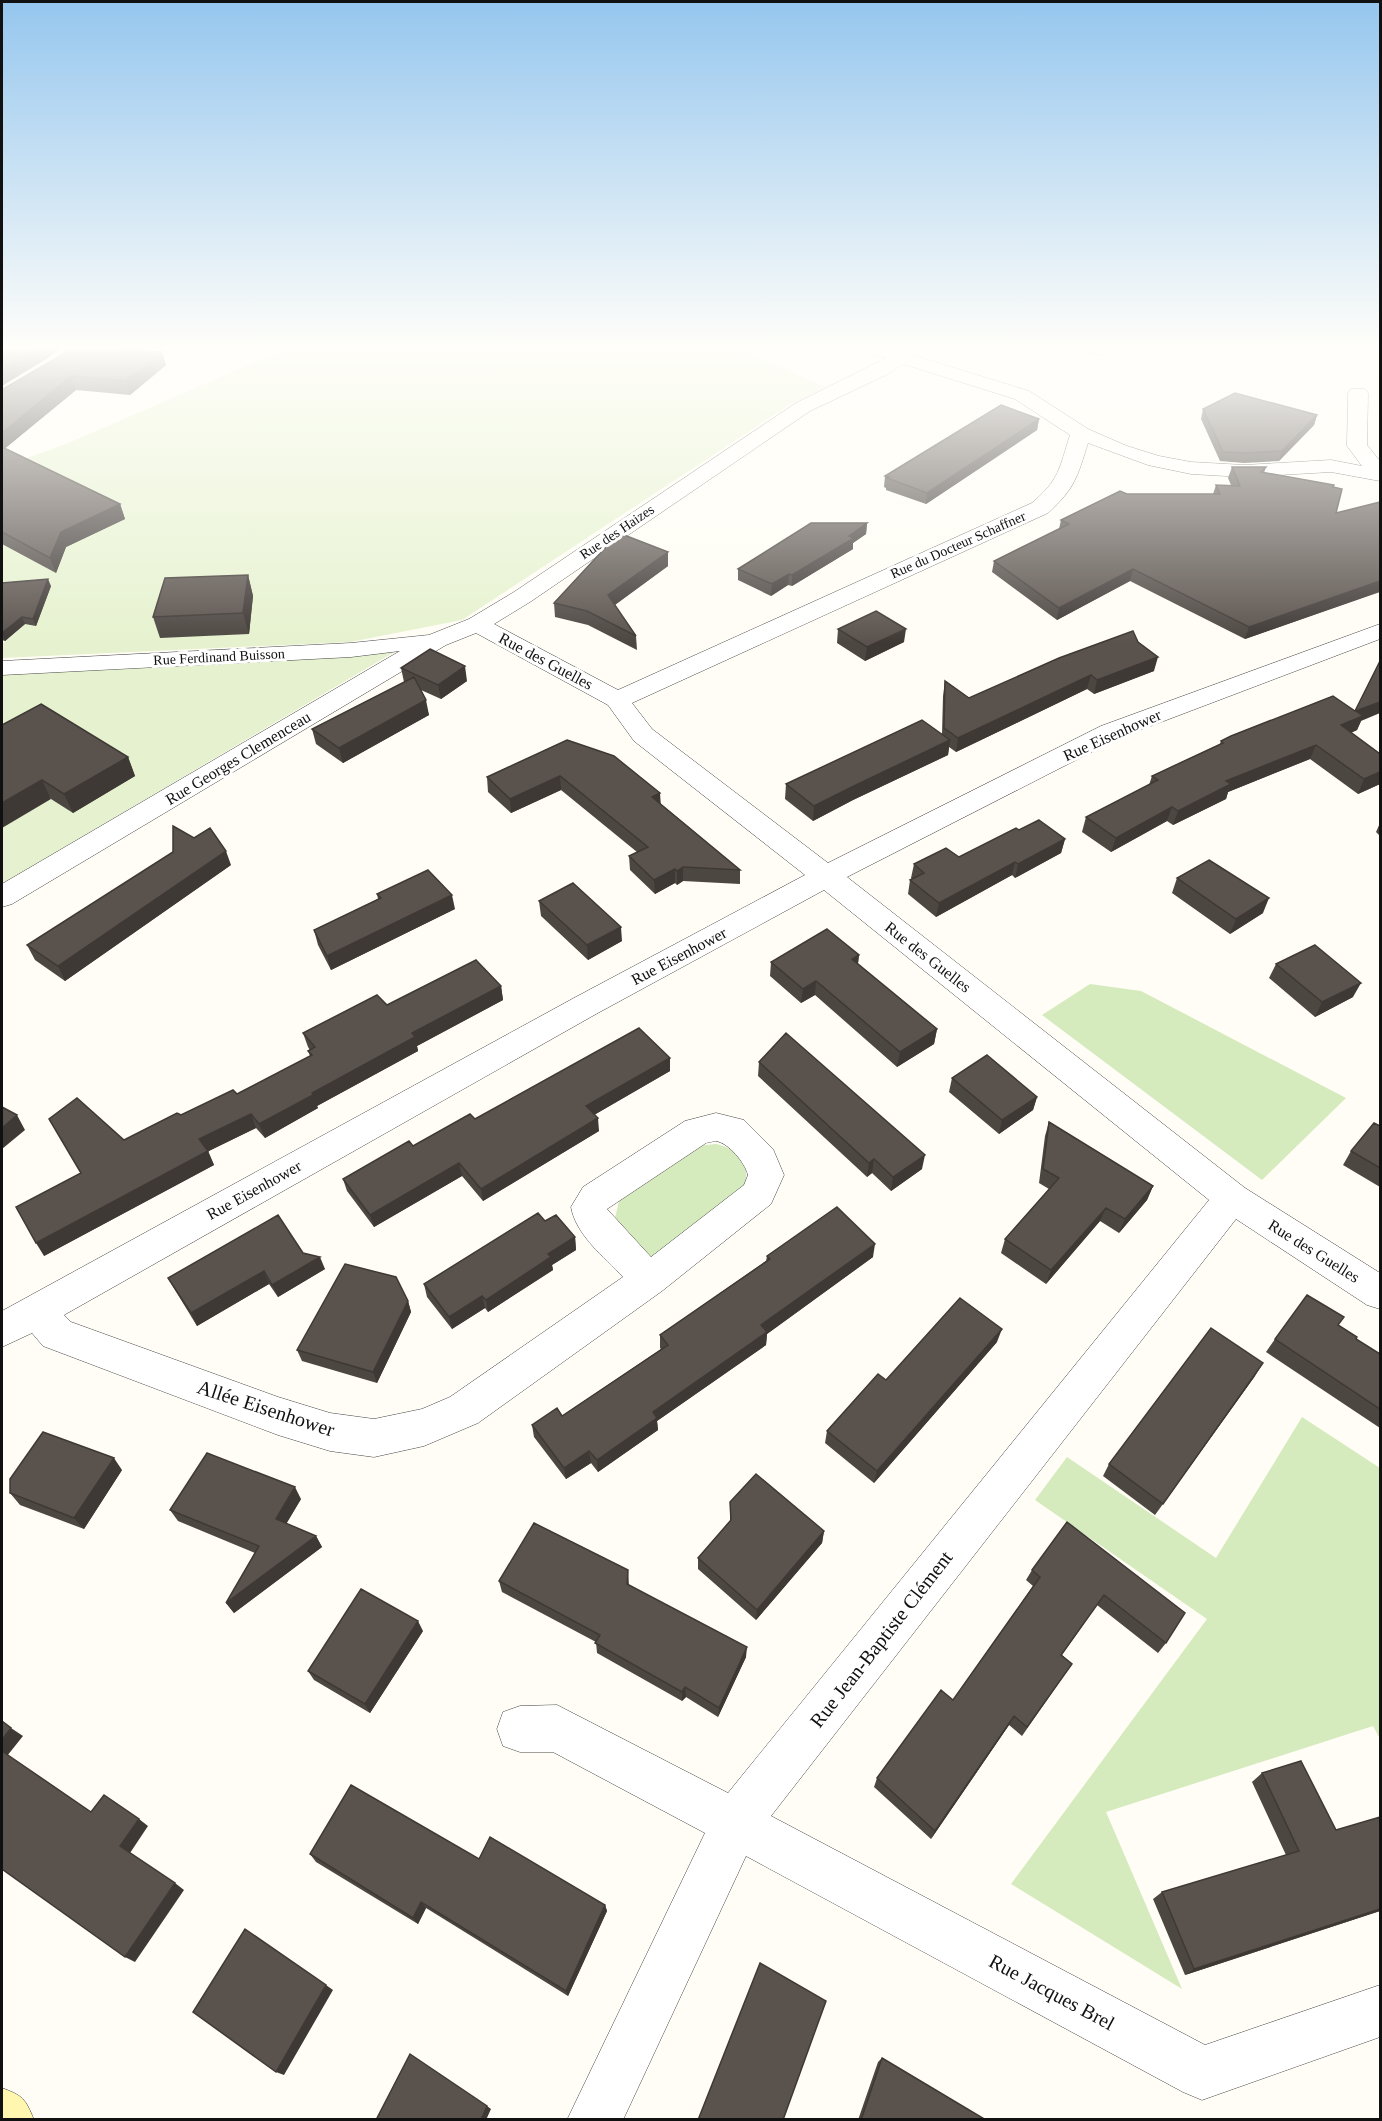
<svg xmlns="http://www.w3.org/2000/svg" width="1382" height="2121" viewBox="0 0 1382 2121" font-family="Georgia,serif">
<style>
.green{fill:#d5ebbd}
.pitch{fill:#e6f2cf}
.lines{fill:none;stroke-linecap:round;stroke-linejoin:round}
.minor-casing{stroke:#444;stroke-width:1}
.secondary-casing{stroke:#333;stroke-width:1}
.minor{fill:#fff;fill-rule:evenodd}
.secondary{fill:#fff6b0;fill-rule:evenodd}
.wall{fill:#4d4742}
.shaded-wall{fill:#3f3936}
.building{fill:#5a524d;stroke:#3f3936;stroke-width:1.5}
.labels{text-anchor:middle;dominant-baseline:central;stroke-width:6;stroke-linejoin:round;paint-order:stroke}
.far-street-label{font-size:14px;fill:#111;stroke:#fff}
.street-label{font-size:16px;fill:#111;stroke:#fff}
.near-street-label{font-size:20px;fill:#111;stroke:#fff}
</style>
<rect width="100%" height="100%" fill="#fffdf5"/>
<path class="green" d="M1090,984L1141,991L1346,1098L1262,1180L1042,1015Z
M716,1144C737,1149 751,1162 745,1184L656,1256L649,1257L615,1218L619,1201L697,1146Z
M1302,1417L1380,1468V1739L1373,1726L1106,1812L1182,1989L1011,1884L1207,1619L1035,1500L1067,1457L1216,1558Z"/>
<path class="pitch" d="M293,346H733L824,387L789,405L462,620L350,642L2,658V644L41,610L2,592V467L66,444Z
M396,651L2,884V673Z"/>
<g class="lines">
<g class="minor-casing">
<path id="minor" d="M857,346H884L897,350L900,346H918L912,355L1029,391L1088,429L1127,446L1159,456L1191,462L1244,465L1331,460L1362,466L1347,446L1348,393L1351,389H1365L1368,393L1367,445L1380,461V481L1331,472L1244,477L1191,474L1148,465L1088,443C1077,478 1075,488 1048,513L632,703L652,729L828,863L1101,726L1380,624V639L1119,738L847,877L1245,1188L1380,1273V1309L1367,1305L1236,1219L771,1816L1205,2045L1380,1985V2037L1202,2100L1183,2092L746,1856L623,2120H567L705,1833L553,1752H520L503,1746L497,1729L503,1712L520,1706L557,1705L728,1793L1209,1200L824,890L596,1014L64,1315L71,1322L278,1397L330,1413L374,1419L422,1409L450,1397L623,1277C604,1257 576,1235 571,1207L583,1187L685,1121L716,1113L744,1120L773,1149L784,1175L771,1204L662,1291L478,1423L424,1446L374,1457L330,1451L278,1435L43,1346L32,1333L2,1347V1311L574,998L805,875L634,741L608,705L476,633L446,645L12,904L2,907V884L400,651L351,657L2,675V661L351,643L429,635L469,619L514,592L796,403L886,358L860,350ZM903,364L1015,399L1070,435C1059,469 1060,479 1032,503L618,690L494,624L530,602L810,411L888,374ZM716,1141C729,1143 745,1163 748,1175L744,1185L651,1257L607,1209L706,1143Z
M1070,346H1104L1108,350L1105,354L1099,355L1073,350Z"/>
</g>
<g class="secondary-casing">
<path id="secondary" d="M2,2088C23,2096 25,2098 34,2120H2Z"/>
</g>
<use href="#minor" class="minor"/>
<use href="#secondary" class="secondary"/>
</g>
<path class="wall" d="M162,352L166,365L130,395L76,390L5,448L120,504L125,519L66,547L56,573L2,544V389Z
M1203,409L1317,415L1314,425L1279,461L1244,463L1220,461L1201,419Z
M1039,419L1037,430L926,504L886,490V488L884,487L885,476Z
M1232,467H1266L1264,473L1336,513L1364,597L1245,639L1130,581L1057,620L992,572L994,561L1059,529L1061,520L1127,494H1213L1216,485H1231L1228,478Z
M867,523L866,534L853,543V549L792,586L788,585L771,596L738,580V569Z
M668,552V566L615,605L636,636L637,650L588,625L555,617L554,603Z
M248,575L253,596L249,634L160,638L153,617Z
M2,583L51,586L36,626L25,624L5,641L2,640Z
M838,629L904,642L865,661L837,643Z
M1138,642L1154,671L1094,694L1087,689L956,752L949,747L948,755L853,800L813,821L785,799L786,784L942,734L943,696L945,681L969,698Z
M401,668L467,681L441,699L421,690L429,715L343,763L316,744L312,729L404,682Z
M1361,721L1357,730L1351,733L1380,754V784L1358,794L1310,759L1228,792L1226,799L1173,825L1167,821L1111,852L1082,832L1086,817L1149,785L1152,776L1220,744L1221,741Z
M2,725L128,757L135,776L73,813L51,799Z
M567,740L661,804L740,870V884L683,881L677,885L675,883L655,894L630,870L629,856L637,852L561,790L511,813L488,792L487,777Z
M1380,823V836L1376,832Z
M1019,830L1065,839L1061,853L1015,878L1012,875L936,917L908,894L910,880L912,879L911,878L914,864L959,857Z
M231,865L65,981L35,960L27,945Z
M1177,878L1263,913L1230,934L1172,893Z
M377,894L455,909L331,970L318,945L314,930L378,899Z
M539,901L622,941L588,960L541,916Z
M859,955L858,964L937,1029L934,1044L897,1067L815,995L801,1003L770,976L771,962Z
M1276,964L1353,997L1315,1017L1269,978Z
M501,986L503,1000L417,1046L418,1051L317,1106L318,1108L265,1138L256,1128L208,1151L214,1165L44,1256L81,1173L49,1119L124,1140L237,1094L310,1056L308,1051L310,1050L308,1047L303,1033L387,1005Z
M670,1058V1071L594,1115L599,1131L483,1201L462,1176L374,1227L347,1191L343,1179L413,1146L475,1119Z
M759,1062L922,1169L891,1191L872,1173L867,1177L758,1076Z
M952,1078L1037,1097L1033,1110L999,1134L949,1092Z
M1049,1122L1153,1186L1147,1200L1119,1233L1100,1221L1046,1284L1001,1253L1005,1239L1049,1189L1039,1183L1045,1136Z
M1380,1126V1187L1343,1165L1351,1151Z
M545,1221L575,1237L576,1250L552,1265L553,1270L488,1312L485,1308L452,1329L427,1297L424,1284Z
M303,1253L325,1269L278,1297L269,1284L197,1326L175,1290L168,1278Z
M767,1256L873,1257L767,1334L766,1345L657,1421L658,1430L598,1472L591,1463L566,1479L534,1437L532,1425L562,1416L661,1349L660,1348V1335L766,1261Z
M408,1301L411,1312L377,1383L302,1361L297,1350Z
M1338,1326L1356,1339L1380,1354V1428L1266,1352L1275,1339Z
M997,1342L874,1483L825,1443L827,1431L886,1380Z
M1255,1376L1155,1515L1103,1476L1109,1464Z
M122,1470L84,1529L20,1505L10,1493Z
M301,1499L286,1524L316,1536L322,1547L234,1613L226,1603L255,1553L178,1521L170,1510Z
M730,1502L824,1531L822,1543L756,1620L698,1569V1558L730,1521Z
M1067,1522L1166,1643L1158,1653L1097,1605L1062,1655L1072,1664L1022,1736L1009,1725L931,1839L874,1787L877,1778L953,1700L1033,1586L1026,1580L1032,1570Z
M628,1570L629,1585L746,1657L718,1717L686,1697L682,1701L597,1653L596,1642L502,1592L499,1581Z
M423,1631L370,1713L314,1680L308,1671Z
M1262,1773L1380,1911L1185,1975L1153,1899L1162,1892L1286,1855L1252,1782Z
M310,1854L479,1859L605,1905L607,1911L568,1996L426,1908L418,1924L316,1862Z
M882,2058L986,2120H858L878,2062Z"/>
<path class="shaded-wall" d="M41,346H64L48,358L2,386V369Z
M128,346H147L127,364L123,350Z
M162,352L166,365L130,395L126,381Z
M71,376L76,390L2,451V433Z
M1317,415L1314,425L1279,461L1282,451Z
M1039,419L1037,430L926,504L927,493Z
M120,504L125,519L66,547L56,573L50,558L61,532Z
M867,523L866,534L853,543V549L792,586V575Z
M668,552V566L609,609L608,595Z
M1133,569L1130,581L1057,620L1059,608Z
M789,574L788,585L771,596L772,584Z
M248,575L253,596L249,634L243,613Z
M48,579L51,586L36,626L33,619Z
M1380,581V592L1245,639L1249,627Z
M22,617L25,624L5,641L2,633Z
M906,629L904,642L865,661L867,647Z
M1158,657L1154,671L1094,694L1097,680Z
M465,666L467,681L441,699L438,685Z
M1091,675L1087,689L956,752L958,738Z
M426,700L429,715L343,763L339,748Z
M1380,702V713L1361,721L1357,730L1335,739L1341,725L1356,711Z
M950,740L948,755L853,800L813,821L814,806L854,786Z
M1316,745L1310,759L1228,792L1226,799L1173,825L1178,811L1226,781Z
M128,757L135,776L73,813L64,794Z
M1380,772V784L1358,794L1364,779Z
M560,776L561,790L511,813L510,799Z
M42,780L51,799L2,828V803Z
M660,793L661,807L652,797Z
M1172,807L1167,821L1111,852L1116,838Z
M1065,839L1061,853L1015,878L1018,864Z
M226,851L231,865L65,981L58,966Z
M1015,862L1012,875L936,917L939,903Z
M683,867V881L677,885V871Z
M675,869V883L655,894L654,880Z
M452,895L455,909L331,970L327,956Z
M1269,898L1263,913L1230,934L1236,919Z
M621,927L622,941L588,960L587,945Z
M859,955L857,970L852,959Z
M816,981L815,995L801,1003L803,989Z
M1361,983L1353,997L1315,1017L1322,1002Z
M501,986L503,1000L417,1046L418,1051L317,1106L318,1108L265,1138L259,1124L412,1033Z
M937,1029L934,1044L897,1067L900,1052Z
M670,1058V1071L587,1119L586,1106Z
M1037,1097L1033,1110L999,1134L1002,1120Z
M251,1114L256,1128L205,1153L199,1139Z
M17,1115L25,1130L2,1149V1128Z
M598,1118L599,1131L483,1201L481,1189Z
M208,1151L214,1165L44,1256L36,1243Z
M925,1155L922,1169L891,1191L893,1177Z
M874,1159L872,1173L867,1177L869,1163Z
M459,1163L462,1176L374,1227L370,1215Z
M1153,1186L1147,1200L1119,1233L1125,1219Z
M1106,1208L1100,1221L1046,1284L1051,1270Z
M575,1237L576,1250L552,1265L553,1270L488,1312L486,1300L548,1254Z
M875,1244L873,1257L767,1334L766,1345L657,1421L658,1430L598,1472L597,1460L653,1412L761,1325Z
M320,1257L325,1269L278,1297L272,1285Z
M264,1271L269,1284L197,1326L191,1313Z
M482,1296L485,1308L452,1329L449,1317Z
M408,1301L411,1312L377,1383L373,1372Z
M1002,1329L997,1342L874,1483L877,1471Z
M1263,1363L1255,1376L1155,1515L1163,1504Z
M589,1451L591,1463L566,1479L564,1468Z
M114,1458L122,1470L84,1529L74,1518Z
M295,1487L301,1499L282,1531L276,1519Z
M824,1531L822,1543L756,1620L757,1610Z
M316,1536L322,1547L234,1613L226,1603Z
M418,1621L423,1631L370,1713L365,1704Z
M747,1647L746,1657L718,1717L719,1708Z
M685,1687L686,1697L682,1701V1692Z
M1014,1716L1009,1725L931,1839L935,1831Z
M11,1728L23,1736L7,1756L2,1752V1740Z
M139,1819L148,1826L130,1853L120,1846Z
M175,1883L184,1890L135,1962L125,1957Z
M421,1902L426,1908L418,1924L413,1918Z
M605,1905L607,1911L568,1996L566,1991Z
M1380,1909V1911L1185,1975L1194,1969Z
M326,1985L333,1990L284,2075L276,2072Z
M487,2106L491,2109L486,2120H481Z"/>
<path class="building" d="M2,346H41L2,369Z
M71,346H128L123,350L162,352L126,381L71,376L2,433V389L5,388L60,356Z
M1235,393L1317,415L1282,451L1247,453L1223,452L1203,409Z
M1001,405L1039,419L927,493L887,478L889,477L885,476Z
M2,447L120,504L61,532L50,558L2,532Z
M1232,467H1266L1261,472L1334,485L1333,487L1342,489L1336,513L1380,502V581L1249,627L1133,569L1059,608L994,561L1069,524L1061,520L1120,491L1127,494H1220L1216,485L1240,486Z
M811,523H867L849,536L854,538L792,575L789,574L772,584L738,569Z
M619,533L668,552L608,595L636,636L587,611L554,603Z
M248,575L243,613L153,617L165,578Z
M48,579L33,619L22,617L2,633V583Z
M876,611L906,629L867,647L838,629Z
M1133,631L1138,642L1158,657L1097,680L1091,675L958,738L944,728L945,681L969,698L1059,658Z
M430,649L465,666L438,685L401,668Z
M1380,661V702L1356,711L1363,716L1341,725L1380,754V772L1364,779L1316,745L1226,781L1231,784L1178,811L1172,807L1116,838L1086,817L1158,780L1152,776L1223,743L1221,741L1231,736L1333,696L1355,711Z
M414,677L426,700L339,748L312,729Z
M41,704L128,757L64,794L42,780L2,803V725Z
M922,720L950,740L854,786L814,806L786,784Z
M567,740L614,756L660,793L652,797L740,870L683,867L677,871L675,869L654,880L629,856L648,847L560,776L510,799L487,777Z
M1039,820L1065,839L1018,864L1015,862L939,903L910,880L924,873L914,864L946,848L959,857L1016,828L1019,830Z
M173,826L194,838L210,828L226,851L58,966L27,945L173,852Z
M1209,860L1269,898L1236,919L1177,878Z
M428,870L452,895L327,956L314,930L381,898L377,894Z
M573,883L621,927L587,945L539,901Z
M827,929L859,955L852,959L937,1029L900,1052L816,981L803,989L771,962Z
M1315,945L1361,983L1322,1002L1276,964Z
M476,960L501,986L412,1033L415,1037L312,1093L313,1095L259,1124L251,1114L199,1139L208,1151L36,1243L16,1207L81,1173L49,1119L77,1098L124,1140L177,1113L181,1115L233,1090L237,1094L312,1055L308,1051L315,1047L303,1033L377,995L387,1005Z
M639,1028L670,1058L586,1106L598,1118L481,1189L459,1163L370,1215L343,1179L409,1141L413,1146L470,1114L475,1119Z
M786,1033L925,1155L893,1177L874,1159L869,1163L759,1062Z
M987,1055L1037,1097L1002,1120L952,1078Z
M2,1107L17,1115L2,1128Z
M1049,1122L1153,1186L1125,1219L1106,1208L1051,1270L1005,1239L1059,1178L1043,1169Z
M1374,1123L1380,1126V1168L1351,1151Z
M837,1207L875,1244L761,1325L767,1332L653,1412L657,1418L597,1460L589,1451L564,1468L532,1425L557,1408L562,1416L668,1345L660,1335L770,1259L767,1256Z
M538,1213L545,1221L556,1215L575,1237L548,1254L551,1257L486,1300L482,1296L449,1317L424,1284Z
M278,1215L303,1253L320,1257L272,1285L264,1271L191,1313L168,1278Z
M345,1264L396,1277L408,1301L373,1372L297,1350Z
M1307,1295L1344,1317L1338,1325L1357,1337L1356,1339L1380,1354V1409L1275,1339Z
M960,1298L1002,1329L877,1471L827,1431L878,1374L886,1380Z
M1211,1328L1263,1363L1163,1504L1109,1464Z
M43,1432L114,1458L74,1518L10,1493V1479Z
M207,1453L295,1487L276,1519L316,1536L226,1603L259,1546L170,1510Z
M756,1474L824,1531L757,1610L698,1558L731,1520L730,1502Z
M1067,1522L1185,1613L1166,1643L1104,1595L1061,1655L1072,1664L1027,1727L1014,1716L935,1831L877,1778L941,1690L953,1700L1040,1577L1032,1570Z
M534,1523L628,1570L627,1584L747,1647L719,1708L685,1687L682,1692L595,1643L600,1635L499,1581Z
M361,1589L418,1621L365,1704L308,1671Z
M2,1721L11,1728L2,1740Z
M2,1751L91,1812L104,1795L139,1819L120,1846L175,1883L125,1957L2,1869Z
M1301,1761L1336,1830L1380,1817V1909L1194,1969L1162,1892L1299,1851L1262,1773Z
M351,1785L479,1859L490,1837L605,1905L566,1991L421,1902L413,1918L310,1854Z
M245,1929L326,1985L276,2072L193,2012Z
M760,1963L826,2001L783,2120H698Z
M410,2054L487,2106L481,2120H376Z
M882,2058L986,2120H861Z"/>
<linearGradient id="sky" x2="0" y2="1"><stop stop-color="#95c6ee"/><stop offset="0.54" stop-color="#fffefa"/><stop offset="1" stop-color="#fffefa" stop-opacity="0"/></linearGradient>
<rect width="1382" height="643" fill="url(#sky)"/>
<g class="labels">
<g class="far-street-label">
<text transform="translate(617 532) rotate(-34)">Rue des Haizes</text>
<text transform="translate(958 545) rotate(-24)">Rue du Docteur Schaffner</text>
<text transform="translate(219 657) rotate(-3)">Rue Ferdinand Buisson</text>
</g>
<g class="street-label">
<text transform="translate(546 661) rotate(28)">Rue des Guelles</text>
<text transform="translate(1112 735) rotate(-24)">Rue Eisenhower</text>
<text transform="translate(238 758) rotate(-31)">Rue Georges Clemenceau</text>
<text transform="translate(679 956) rotate(-28)">Rue Eisenhower</text>
<text transform="translate(928 957) rotate(38)">Rue des Guelles</text>
<text transform="translate(254 1190) rotate(-29)">Rue Eisenhower</text>
<text transform="translate(1314 1251) rotate(32)">Rue des Guelles</text>
</g>
<g class="near-street-label">
<text transform="translate(266 1408) rotate(18)">Allée Eisenhower</text>
<text transform="translate(881 1639) rotate(-52)">Rue Jean-Baptiste Clément</text>
<text transform="translate(1052 1992) rotate(28)">Rue Jacques Brel</text>
</g>
</g>
<rect width="1382" height="2121" fill="none" stroke="#111111" stroke-width="6"/>
</svg>
